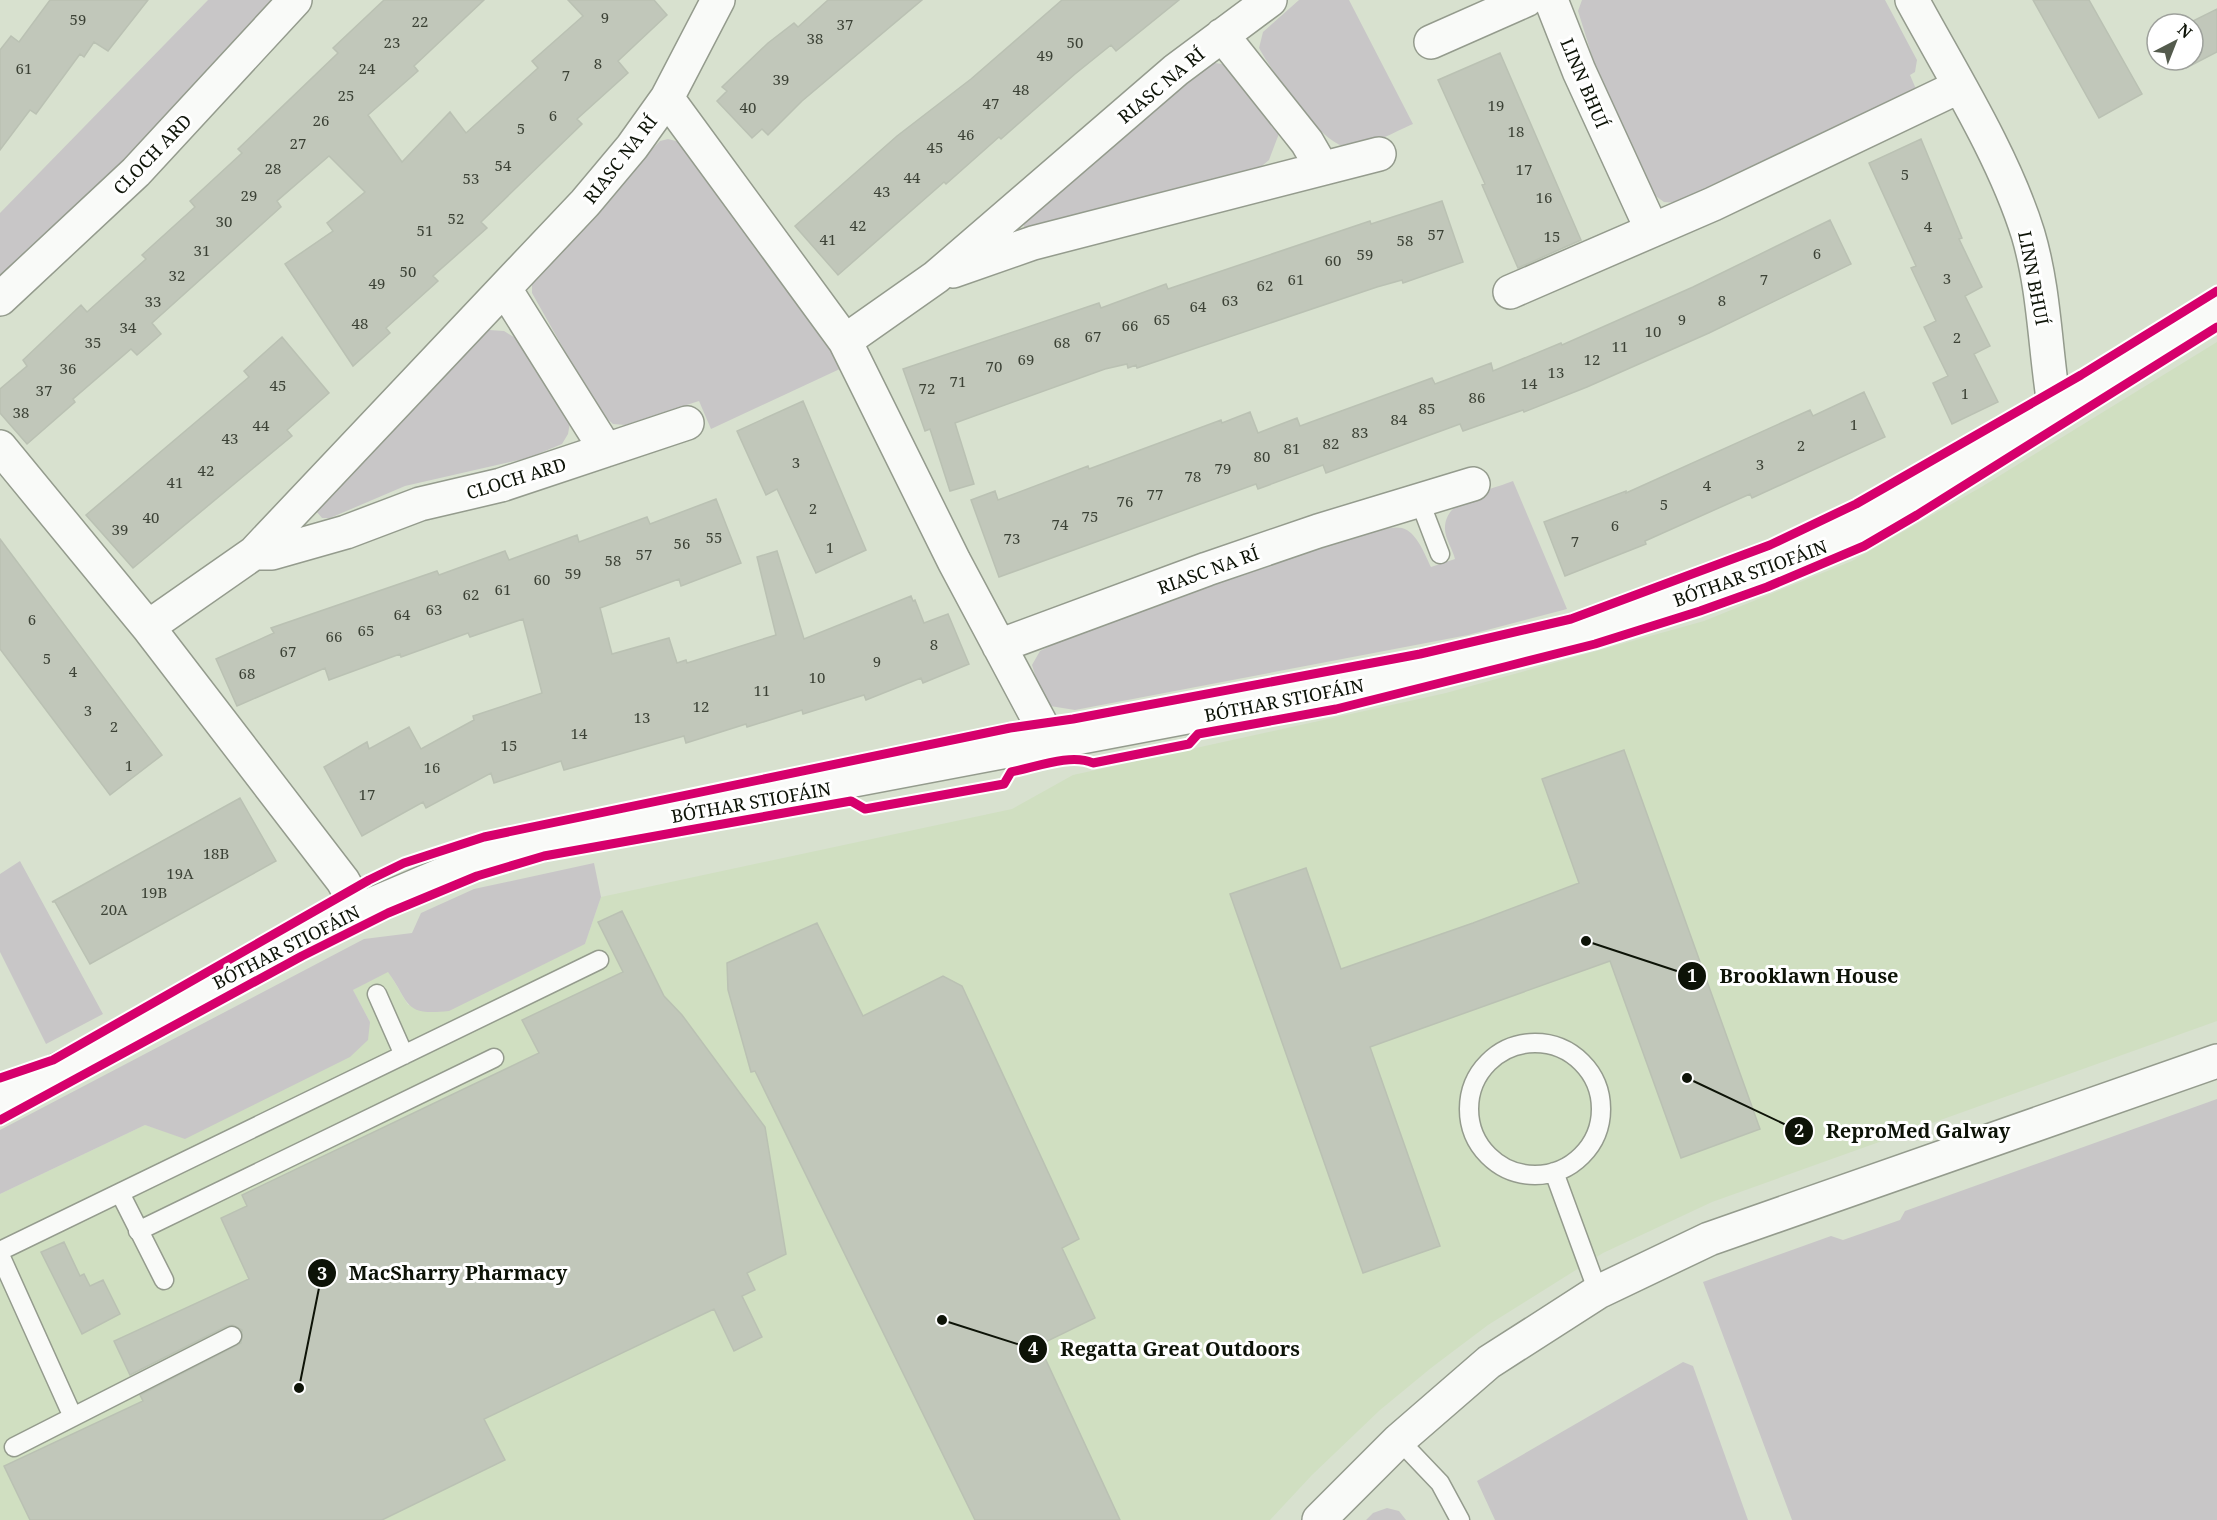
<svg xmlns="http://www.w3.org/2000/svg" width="2217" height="1520" viewBox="0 0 2217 1520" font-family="'Noto Serif',serif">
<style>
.built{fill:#d0dfc1}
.green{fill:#c8c6c7}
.building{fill:#c1c7ba;stroke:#bac1b3;stroke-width:1.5}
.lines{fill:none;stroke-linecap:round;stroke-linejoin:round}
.service-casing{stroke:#949b8d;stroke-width:21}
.minor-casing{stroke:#949b8d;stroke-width:36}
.tertiary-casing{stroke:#949b8d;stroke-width:36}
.service{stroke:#f9faf8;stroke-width:18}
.minor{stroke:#f9faf8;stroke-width:33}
.tertiary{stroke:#f9faf8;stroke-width:33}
.cycleway-casing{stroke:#fff;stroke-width:13}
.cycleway{stroke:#d6006c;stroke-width:9}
.labels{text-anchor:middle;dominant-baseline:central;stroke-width:6;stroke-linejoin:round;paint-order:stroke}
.number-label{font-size:15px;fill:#3c4236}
.street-label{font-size:18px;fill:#0d1307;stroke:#fff}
.leader{fill:none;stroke:#0d1307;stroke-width:2}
.callout-dot{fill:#0d1307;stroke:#fff;stroke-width:2}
.mark-label{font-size:18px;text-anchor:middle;font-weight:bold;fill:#fff}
.callout-label{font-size:20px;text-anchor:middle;font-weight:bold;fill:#0d1307;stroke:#fff;stroke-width:6;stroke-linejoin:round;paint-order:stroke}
</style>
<rect width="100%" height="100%" fill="#d8e1cf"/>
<path class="built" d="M2217,342V1021L1712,1202L1603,1253L1488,1325L1431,1368L1380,1410L1312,1475L1270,1520H0V1194L145,1125L185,1138L370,1022L353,990L388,971L408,1005L585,944L601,897L1012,809L1073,775L1446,693L1704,621L1852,561L1983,486Z"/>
<path class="green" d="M208,0H277L145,147L0,279V213Z
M1299,0H1349L1413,124C1394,132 1368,148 1347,147C1321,145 1272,71 1259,48L1263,32Z
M1582,0H1885L1917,60L1915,72L1910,75L1916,89L1678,203L1664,202L1650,192L1606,101L1578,11Z
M1215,63L1229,65L1280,131L1269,160L1256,171L1026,235L1023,222L1191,73Z
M668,139L680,142L834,354L842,368L711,429L699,401L625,425L613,424L598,410L532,293V283L538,273L648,153L660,141Z
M489,330L504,331L522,342L571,417L568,434L562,444L528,458L405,486L330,518H322L316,511L470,344Z
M1513,481L1567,609L1468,635L1075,710L1050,706L1039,688L1032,665L1040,651L1074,634C1123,616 1370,519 1402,528C1417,532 1425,555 1431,567L1455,559C1453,550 1444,537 1445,527C1446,498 1491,490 1513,481Z
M20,861L103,1014L46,1044L0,952V874Z
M594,863L601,897L585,944L449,1011C403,1016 411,1004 388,972L353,990L370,1022L368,1040L350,1057L185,1139L145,1125L0,1194V1130L364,939L412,933L421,913L474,889Z
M2217,1099V1520H1792L1703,1282L1831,1236L1843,1240L1900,1220L1905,1211Z
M1683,1362L1693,1366L1748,1520H1495L1477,1481Z
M1387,1508L1399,1511L1406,1520H1366L1373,1513Z"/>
<path class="building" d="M50,0H148L108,51L94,42L84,57L80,54L36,114L30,110L0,150V50L11,36L19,42Z
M384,0H484L414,66L418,71L368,115L402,162L450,112L466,133L538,68L532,61L583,16L568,0H654L667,15L618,61L628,73L577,119L582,124L481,222L487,228L433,276L438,281L386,328L390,333L353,366L285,264L333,231L327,223L365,192L329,156L277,201L281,207L152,323L161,334L137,355L131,349L73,399L75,402L27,444L0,413V389L27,366L23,360L81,305L87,312L146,259L142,255L195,207L190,201L242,153L238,149L338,53L333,48Z
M828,0H922L802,101L768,135L762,129L752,138L717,101L727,91L722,87L768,43L794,23L798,27Z
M1062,0H1179L1116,51L1111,45L1075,74L1001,139L999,137L946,184L944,182L838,275L795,226L897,136L971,79Z
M2033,0H2089L2142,94L2099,118Z
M2217,9V52L2186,68L2182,60H2193V24H2187Z
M1500,53L1581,240L1518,268L1482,185L1485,184L1438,80Z
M1921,139L1962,238L1959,239L1982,287L1965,296L1990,346L1974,354L1998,402L1952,424L1933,383L1948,376L1924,327L1936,321L1911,268L1916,266L1869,163Z
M1442,201L1463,262L1403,283L1402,280L1377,287L1137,368L1136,365L1128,368L1127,364L1105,369L955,423L974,484L950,491L930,429L925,431L903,369L1099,303L1101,308L1166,284L1168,289L1370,221L1371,224Z
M1830,220L1851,264L1709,333L1587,387L1524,412L1523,410L1463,431L1460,424L1326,473L1323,465L1258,489L1256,484L999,577L971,500L995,491L998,500L1088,466L1089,469L1221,420L1222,423L1250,412L1258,433L1297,418L1300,426L1432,378L1435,384L1491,363L1493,371L1561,343L1562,345L1693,287Z
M282,337L329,393L287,430L292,436L133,568L86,515L249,377L244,371Z
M1864,392L1885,437L1752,498L1750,494L1645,541L1646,544L1565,576L1544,522L1626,491V493L1810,410L1813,416Z
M803,401L866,550L816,573L777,489L766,495L737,431Z
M716,499L741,563L681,586L679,579L600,608L612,654L669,638L677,663L686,660L687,663L776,635L757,557L777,551L804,639L911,596L913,601L915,600L924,623L948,614L969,664L923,683L921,678L866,700L864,695L803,714L802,710L747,727L746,724L686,743L684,736L564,770L561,761L494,783L491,773L426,808L423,802L362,836L324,767L367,742L369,749L409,727L421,749L474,720L473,716L542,693L523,619L470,637L468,633L401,657L400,654L329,680L325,668L237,706L216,659L274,633L271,628L437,571L439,575L505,551L509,560L577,535L579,542L647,517L650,524Z
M0,539L162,755L110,795L0,649Z
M1624,750L1760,1129L1681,1158L1610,961L1370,1047L1440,1246L1363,1273L1230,894L1306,868L1341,969L1473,923L1579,883L1542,779Z
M240,798L276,861L90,964L55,902H52Z
M622,911L664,996L682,1015L765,1127L786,1254L747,1273L755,1290L742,1296L762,1337L734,1351L714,1309L484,1419L505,1460L382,1520H30L4,1466L143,1401L140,1395L241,1343L242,1330L233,1325L227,1326L130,1375L114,1341L249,1279L221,1218L247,1206L242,1195L539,1053L522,1020L623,972L598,922Z
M817,923L863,1016L943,976L962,986L1079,1239L1062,1248L1095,1318L1039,1345L1120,1520H975L755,1071L751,1072L728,990L727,963Z
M64,1242L80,1276L84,1274L90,1286L103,1280L120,1314L82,1334L41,1252Z"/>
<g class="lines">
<g class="service-casing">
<path id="service" d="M1420,502L1440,554
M377,994L404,1055
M1469 1109a66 66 0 1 1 132 0a66 66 0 1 1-132 0Z
M1554,1172L1598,1292
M120,1193L164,1280
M138,1231L494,1058
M0,1251L599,960
M0,1255L73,1417
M1399,1440L1440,1483L1460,1520
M14,1447L232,1336"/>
</g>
<g class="minor-casing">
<path id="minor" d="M1551,0L1579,71L1652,230
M1912,0C1951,72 2004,156 2028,234C2045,291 2045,353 2055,411
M1222,35L1307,142L1322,168
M1431,42L1526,0
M667,98L845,341L954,561L1051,743
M953,271L1033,243L1379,154
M505,289L606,450
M1510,292L1713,204L1958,87
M0,299L136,172L295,0
M845,341L936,277L1176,70L1270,0
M0,447L148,627L343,881L359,910
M254,553H272L346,532L420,504L501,485L687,423
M148,627L254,553L585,203L632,147L667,98L718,0
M999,646L1207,569L1318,531L1473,484
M1319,1520L1399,1440L1489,1362L1598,1292L1709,1239L2217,1061"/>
</g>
<g class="tertiary-casing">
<path id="tertiary" d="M0,1101L359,910L491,854L638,821L1324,691L1565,638L1735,581L1791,560L1896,507L2217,310"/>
</g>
<use href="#service" class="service"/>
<use href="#minor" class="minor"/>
<use href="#tertiary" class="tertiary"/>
<g class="cycleway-casing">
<path id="cycleway" d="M0,1078L53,1060L369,880L404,863L484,837L1010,728L1073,719L1420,654L1571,619L1770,545L1856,504L2081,375L2217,291
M0,1120L302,956L388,913L477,876L544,856L851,801L865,809L1004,784L1011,772C1036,767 1071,753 1093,763L1189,744L1198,734L1336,709L1508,666L1595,644L1700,611L1767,587L1864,546L1917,515L2217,327"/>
</g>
<use href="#cycleway" class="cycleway"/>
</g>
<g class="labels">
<g class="number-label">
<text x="605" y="17">9</text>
<text x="78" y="19">59</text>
<text x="420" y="21">22</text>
<text x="845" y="24">37</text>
<text x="815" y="38">38</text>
<text x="392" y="42">23</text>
<text x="1075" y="42">50</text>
<text x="1045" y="55">49</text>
<text x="598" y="63">8</text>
<text x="24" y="68">61</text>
<text x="367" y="68">24</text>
<text x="566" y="75">7</text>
<text x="781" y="79">39</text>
<text x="1021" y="89">48</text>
<text x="346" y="95">25</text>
<text x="991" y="103">47</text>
<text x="1496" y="105">19</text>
<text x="748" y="107">40</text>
<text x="553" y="115">6</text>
<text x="321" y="120">26</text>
<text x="521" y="128">5</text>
<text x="1516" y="131">18</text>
<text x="966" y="134">46</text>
<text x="298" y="143">27</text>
<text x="935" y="147">45</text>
<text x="503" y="165">54</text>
<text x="273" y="168">28</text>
<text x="1524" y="169">17</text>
<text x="1905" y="174">5</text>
<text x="912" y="177">44</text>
<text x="471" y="178">53</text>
<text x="882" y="191">43</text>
<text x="249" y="195">29</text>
<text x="1544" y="197">16</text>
<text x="456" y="218">52</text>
<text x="224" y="221">30</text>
<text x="858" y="225">42</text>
<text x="1928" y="226">4</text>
<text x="425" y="230">51</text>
<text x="1436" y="234">57</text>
<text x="1552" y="236">15</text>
<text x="828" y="239">41</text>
<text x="1405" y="240">58</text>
<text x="202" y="250">31</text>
<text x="1817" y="253">6</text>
<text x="1365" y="254">59</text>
<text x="1333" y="260">60</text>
<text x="408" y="271">50</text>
<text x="177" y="275">32</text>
<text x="1947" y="278">3</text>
<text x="1296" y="279">61</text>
<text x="1764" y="279">7</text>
<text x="377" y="283">49</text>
<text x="1265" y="285">62</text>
<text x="1230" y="300">63</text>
<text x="1722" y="300">8</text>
<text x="153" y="301">33</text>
<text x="1198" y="306">64</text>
<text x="1162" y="319">65</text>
<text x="1682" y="319">9</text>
<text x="360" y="323">48</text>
<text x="1130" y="325">66</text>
<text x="128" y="327">34</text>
<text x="1653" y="331">10</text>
<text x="1093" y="336">67</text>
<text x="1957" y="337">2</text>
<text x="93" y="342">35</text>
<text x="1062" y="342">68</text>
<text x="1620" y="346">11</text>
<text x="1026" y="359">69</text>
<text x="1592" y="359">12</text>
<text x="994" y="366">70</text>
<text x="68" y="368">36</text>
<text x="1556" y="372">13</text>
<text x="958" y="381">71</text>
<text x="1529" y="383">14</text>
<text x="278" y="385">45</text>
<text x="927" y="388">72</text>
<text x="44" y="390">37</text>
<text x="1965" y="393">1</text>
<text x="1477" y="397">86</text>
<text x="1427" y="408">85</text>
<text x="21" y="412">38</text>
<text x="1399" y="419">84</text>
<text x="1854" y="424">1</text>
<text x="261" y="425">44</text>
<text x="1360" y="432">83</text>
<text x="230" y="438">43</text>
<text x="1331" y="443">82</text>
<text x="1801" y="445">2</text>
<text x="1292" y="448">81</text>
<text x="1262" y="456">80</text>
<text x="796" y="462">3</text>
<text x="1760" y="464">3</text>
<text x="1223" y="468">79</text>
<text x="206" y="470">42</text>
<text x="1193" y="476">78</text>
<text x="175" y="482">41</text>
<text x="1707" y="485">4</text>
<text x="1155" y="494">77</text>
<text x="1125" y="501">76</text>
<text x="1664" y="504">5</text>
<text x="813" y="508">2</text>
<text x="1090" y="516">75</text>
<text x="151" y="517">40</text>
<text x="1060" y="524">74</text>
<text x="1615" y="525">6</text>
<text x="120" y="529">39</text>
<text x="714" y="537">55</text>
<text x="1012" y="538">73</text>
<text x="1575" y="541">7</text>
<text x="682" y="543">56</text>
<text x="830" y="547">1</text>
<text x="644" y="554">57</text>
<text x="613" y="560">58</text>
<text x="573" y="573">59</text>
<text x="542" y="579">60</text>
<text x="503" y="589">61</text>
<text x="471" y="594">62</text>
<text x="434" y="609">63</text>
<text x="402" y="614">64</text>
<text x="32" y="619">6</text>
<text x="366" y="630">65</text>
<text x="334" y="636">66</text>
<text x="934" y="644">8</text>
<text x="288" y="651">67</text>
<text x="47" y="658">5</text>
<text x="877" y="661">9</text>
<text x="73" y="671">4</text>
<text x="247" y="673">68</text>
<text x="817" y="677">10</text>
<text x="762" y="690">11</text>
<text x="701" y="706">12</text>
<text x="88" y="710">3</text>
<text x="642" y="717">13</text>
<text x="114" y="726">2</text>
<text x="579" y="733">14</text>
<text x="509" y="745">15</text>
<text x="129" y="765">1</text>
<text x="432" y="767">16</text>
<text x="367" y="794">17</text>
<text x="216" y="853">18B</text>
<text x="180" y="873">19A</text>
<text x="154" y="892">19B</text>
<text x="114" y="909">20A</text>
</g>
<g class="street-label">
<text transform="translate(1585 83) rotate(67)">LINN BHUÍ</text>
<text transform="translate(1161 85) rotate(-40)">RIASC NA RÍ</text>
<text transform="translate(152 154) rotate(-46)">CLOCH ARD</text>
<text transform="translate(620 159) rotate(-52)">RIASC NA RÍ</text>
<text transform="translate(2034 278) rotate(79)">LINN BHUÍ</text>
<text transform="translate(516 478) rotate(-17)">CLOCH ARD</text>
<text transform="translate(1208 570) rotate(-20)">RIASC NA RÍ</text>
<text transform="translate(1750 573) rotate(-20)">BÓTHAR STIOFÁIN</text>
<text transform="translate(1284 700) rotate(-11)">BÓTHAR STIOFÁIN</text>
<text transform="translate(751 802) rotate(-10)">BÓTHAR STIOFÁIN</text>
<text transform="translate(286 947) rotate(-27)">BÓTHAR STIOFÁIN</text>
</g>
</g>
<path class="leader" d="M1586 941L1692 976M1687 1078L1799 1131M299 1388L322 1273M942 1320L1033 1349"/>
<g class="callout-dot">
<circle cx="1586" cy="941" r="6"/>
<circle cx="1687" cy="1078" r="6"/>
<circle cx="299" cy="1388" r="6"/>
<circle cx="942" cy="1320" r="6"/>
<circle cx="1692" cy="976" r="15"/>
<circle cx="1799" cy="1131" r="15"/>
<circle cx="322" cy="1273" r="15"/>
<circle cx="1033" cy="1349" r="15"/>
</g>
<g class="mark-label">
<text x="1692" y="982">1</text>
<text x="1799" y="1137">2</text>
<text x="322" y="1280">3</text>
<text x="1033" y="1355">4</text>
</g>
<g class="callout-label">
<text x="1809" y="983">Brooklawn House</text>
<text x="1918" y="1138">ReproMed Galway</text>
<text x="458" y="1280">MacSharry Pharmacy</text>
<text x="1180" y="1356">Regatta Great Outdoors</text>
</g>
<g transform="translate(2175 42) rotate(42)"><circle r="28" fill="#ffffff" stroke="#9ea19c" stroke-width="1.5"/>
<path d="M0-4.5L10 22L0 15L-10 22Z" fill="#545b4d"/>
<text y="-9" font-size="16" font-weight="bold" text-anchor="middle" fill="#0d1307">N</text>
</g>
</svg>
